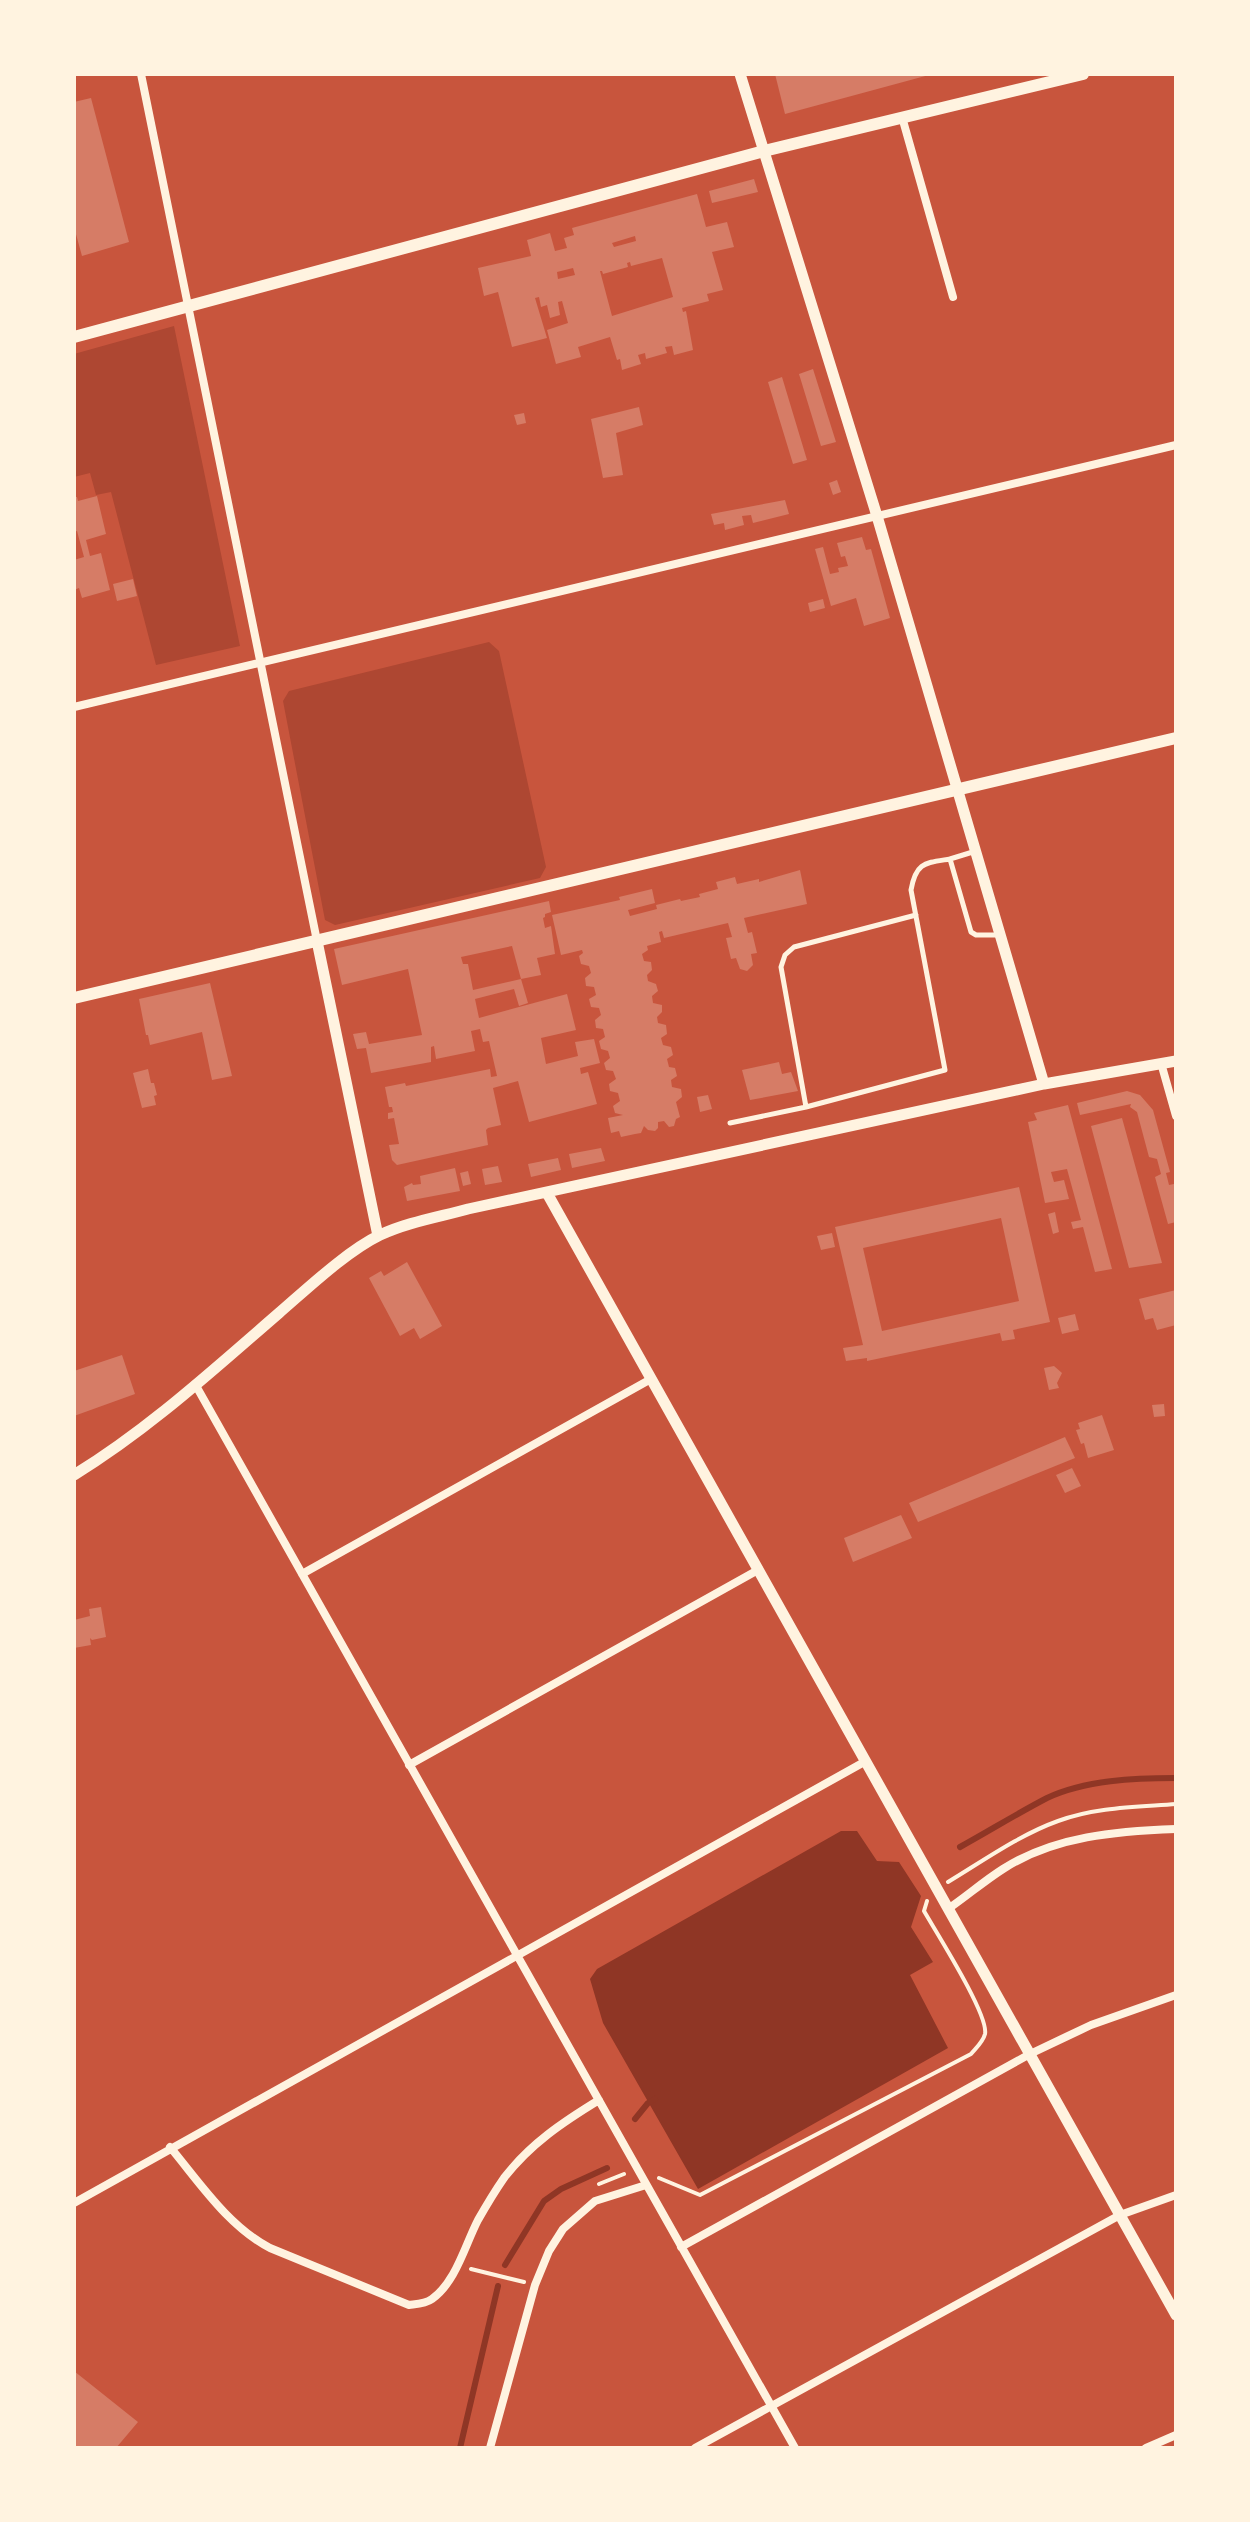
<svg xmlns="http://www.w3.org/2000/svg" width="1250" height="2522" viewBox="0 0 1250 2522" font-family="Georgia,serif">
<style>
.green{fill:#ae4732}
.water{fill:#8f3625}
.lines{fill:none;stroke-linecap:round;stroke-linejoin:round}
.stream{stroke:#8f3625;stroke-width:6}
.building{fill:#d67c66;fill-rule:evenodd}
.path{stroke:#fff3e0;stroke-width:4}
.service{stroke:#fff3e0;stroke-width:5}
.minor{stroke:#fff3e0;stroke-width:8}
.tertiary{stroke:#fff3e0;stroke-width:11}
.secondary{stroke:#fff3e0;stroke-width:12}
</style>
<rect width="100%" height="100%" fill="#c8553d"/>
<path class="green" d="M174,326L240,646L156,665L111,492L96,495L90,473L74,477V354Z
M489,642L499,651L546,867L540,878L335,925L325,920L283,701L289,691Z"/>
<path class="water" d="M841,1831H857L877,1861L899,1862L921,1896L911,1927L933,1962L910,1975L948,2048L698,2189L603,2023L590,1979L597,1969Z"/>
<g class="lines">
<path class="stream" d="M960,1847C989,1831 1018,1813 1047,1798C1085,1780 1135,1778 1176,1778
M635,2119L648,2103L655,2099
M505,2265L544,2201L561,2189L607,2168
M460,2448L498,2286"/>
</g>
<path class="building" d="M775,74H929V75L785,114Z
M91,98L129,242L82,256L74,227V102Z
M754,179L758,192L712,203L709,191Z
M697,194L706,227L727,222L734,247L712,252L723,290L707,294L709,301L682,308L683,312L686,311L693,350L674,355L672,346L665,347L667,353L646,359L645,353L638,355L641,364L622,370L620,359L617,360L610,337L578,347L581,357L556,364L547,330L568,323L562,301L558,302L560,315L550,318L547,305L541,307L539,297L535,298L547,338L512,347L498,292L484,296L478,268L531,256L527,240L550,233L555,251L567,248L564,238L574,235L572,228ZM635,236L636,241L614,247L612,243ZM662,258L673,297L612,316L600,271H602L603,274L628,267L627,263L630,262L631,266ZM573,268L575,275L558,279L557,272Z
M813,369L836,442L821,446L799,374Z
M782,377L807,460L793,464L768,382Z
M639,407L643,425L616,433L623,475L603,478L591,419Z
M524,413L526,423L517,425L514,415Z
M837,480L841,492L833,495L829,483Z
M97,496L106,534L86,540L90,556L101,553L110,590L82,598L79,588L74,590V560L84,557L77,531L74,532V497H77L78,501Z
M785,500L789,514L753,523L751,515L742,516L744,525L725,530L724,523L714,525L711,514Z
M862,537L866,550L871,549L890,618L864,626L856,598L831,606L815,549L823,547L830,574L839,572L838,568L848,566L845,556L841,557L837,543Z
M133,579L137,596L117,601L113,584Z
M823,599L825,608L810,612L808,603Z
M800,870L807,904L744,918L748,933L752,932L757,953L751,954L753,965L747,971L740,969L736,958L731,959L726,938L732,937L728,923L664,938L662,931L659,932L661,942L647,946L648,950L642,954L644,961L651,962L652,970L647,975L648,981L656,984L658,991L652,996L653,1003L662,1005V1012L657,1017L658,1023L666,1025L667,1034L661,1038L663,1045L671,1047L673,1055L667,1059L669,1067L675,1068L677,1076L671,1080L672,1087L681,1089L682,1097L676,1102L680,1117L676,1119L674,1126L669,1127L664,1121L658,1122V1128L655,1131L648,1130L644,1126L641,1133L635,1134L621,1137L619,1131L611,1133L608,1118L623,1115L615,1113L613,1106L620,1101L618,1093L610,1091L609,1084L616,1079L613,1071L606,1070L604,1063L610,1058L608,1051L601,1049L599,1041L605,1037L603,1029L596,1028L595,1020L601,1015L599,1008L591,1007L589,999L596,995L594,987L586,986L585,978L591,973L589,966L581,964L579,956L583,953L582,950L561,955L552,915L620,900L619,897L652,889L655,903L628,910L630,916L657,909L656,905L680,899L681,901L700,897L699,894L718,889L716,882L735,877L737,884L759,879V882Z
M549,901L551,912L545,914V917L543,918L545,928L551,926L555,954L537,958L541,975L521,979L512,946L461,957L463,964H468L473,990L521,979L528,1003L519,1006L514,989L475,999L479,1018L567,994L576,1030L541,1038L546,1064L578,1056L575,1042L594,1039L600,1063L580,1068L581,1074L588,1072L597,1104L529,1122L518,1081L493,1088L501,1125L488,1128L486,1130L488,1145L397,1165L392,1160L389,1145L399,1144L394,1118L388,1119V1113L393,1112L392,1107H389L385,1087L405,1083L406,1086L490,1069L491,1077L497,1076L489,1041L483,1042L480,1029L471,1031L475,1051L436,1059L434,1046L431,1047V1062L371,1073L366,1048L357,1049L353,1034L366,1032L369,1044L422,1035L408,969L342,985L334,949Z
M210,983L232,1076L212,1080L202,1032L150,1045L148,1035H146L139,999Z
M779,1062L782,1074L791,1072L798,1091L750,1100L742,1070Z
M148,1069L151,1083H154L157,1095L154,1096L156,1105L142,1108L133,1073Z
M1127,1091L1140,1095L1153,1110L1170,1172L1166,1173L1169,1185L1174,1184L1176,1192V1222L1168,1224L1155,1177L1161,1174L1157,1159L1149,1157L1137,1112L1130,1107L1131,1104L1080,1115L1077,1103Z
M708,1095L712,1109L700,1112L697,1097Z
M1068,1105L1112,1269L1095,1272L1083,1227L1073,1229L1071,1222L1081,1220L1067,1169L1051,1172L1054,1182L1064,1180L1069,1199L1045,1203L1028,1122L1037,1120L1034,1113Z
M1122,1118L1162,1263L1129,1268L1091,1126Z
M601,1148L605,1161L572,1168L569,1154Z
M558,1158L561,1170L531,1177L528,1164Z
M498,1166L502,1182L485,1185L482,1169Z
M455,1168L460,1191L407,1201L404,1187L412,1183L413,1185L421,1184L420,1176Z
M468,1171L471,1184L463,1186L460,1173Z
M1019,1187L1050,1322L1013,1330L1015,1339L1002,1341L1000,1333L867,1361V1358L846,1361L843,1348L863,1345L835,1227ZM1001,1218L1019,1301L882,1331L863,1248Z
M1055,1212L1059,1232L1053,1234L1048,1214Z
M832,1233L835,1247L821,1250L817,1236Z
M407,1262L442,1326L420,1339L414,1328L400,1336L369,1278L381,1271L384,1276Z
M1176,1290V1325L1157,1330L1153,1318L1145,1320L1139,1299Z
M1075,1314L1079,1330L1062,1334L1058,1318Z
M122,1355L135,1394L74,1416V1371Z
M1054,1366L1062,1373L1057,1383L1059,1388L1049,1390L1044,1368Z
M1164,1404L1165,1416L1154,1417L1152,1405Z
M1102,1415L1114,1450L1088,1458L1084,1443L1081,1444L1076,1430L1080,1429L1078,1423Z
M1065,1437L1075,1458L918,1522L909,1503Z
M1072,1468L1081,1486L1065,1493L1056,1475Z
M901,1515L912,1538L853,1562L844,1538Z
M101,1607L106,1637L92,1640L90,1638L91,1645L74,1648V1620L90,1616L89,1609Z
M74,2371L138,2422L116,2448H74Z"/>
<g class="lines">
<path class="path" d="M948,1882C983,1861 1019,1835 1058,1821C1095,1807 1137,1807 1176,1804
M659,2178L700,2195L971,2054C976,2048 983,2042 985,2034C989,2015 936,1932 924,1911L927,1901
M599,2184L624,2174
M471,2269L524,2282"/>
<path class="service" d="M950,859L976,851
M806,1107L781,967L785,955L794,947L916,915
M730,1123L806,1107L945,1070L911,890C916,862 925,863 950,859L971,932L976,935H999"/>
<path class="minor" d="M141,74L317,941
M902,117L953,297
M74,707L1176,445
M1161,1063L1176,1116
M195,1384L795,2448
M302,1574L651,1379
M409,1765L758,1570
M948,1909C967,1896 984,1881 1003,1869C1054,1836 1118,1831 1176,1829
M170,2147C200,2183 228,2226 270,2248L409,2305C417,2304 425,2304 432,2299C456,2282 465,2245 478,2220C486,2206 495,2191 504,2178C530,2144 563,2122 599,2100
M74,2203L866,1761
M681,2247L1030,2054L1091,2025L1176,1995
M490,2448L535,2285L549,2251L563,2229L595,2201L646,2185
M695,2448L1120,2215L1176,2195
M1146,2448L1176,2435"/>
<path class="tertiary" d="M740,74L877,516L1044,1084
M317,941L378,1236
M547,1193L1176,2315
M74,1475C149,1429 213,1370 279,1313C308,1288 347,1251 380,1235C408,1222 439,1217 468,1209L1044,1084L1176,1061"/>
<path class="secondary" d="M74,337L764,151L1083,74
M74,998L1176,738"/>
</g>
<rect width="1250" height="2522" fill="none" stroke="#fff3e0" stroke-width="152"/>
</svg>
